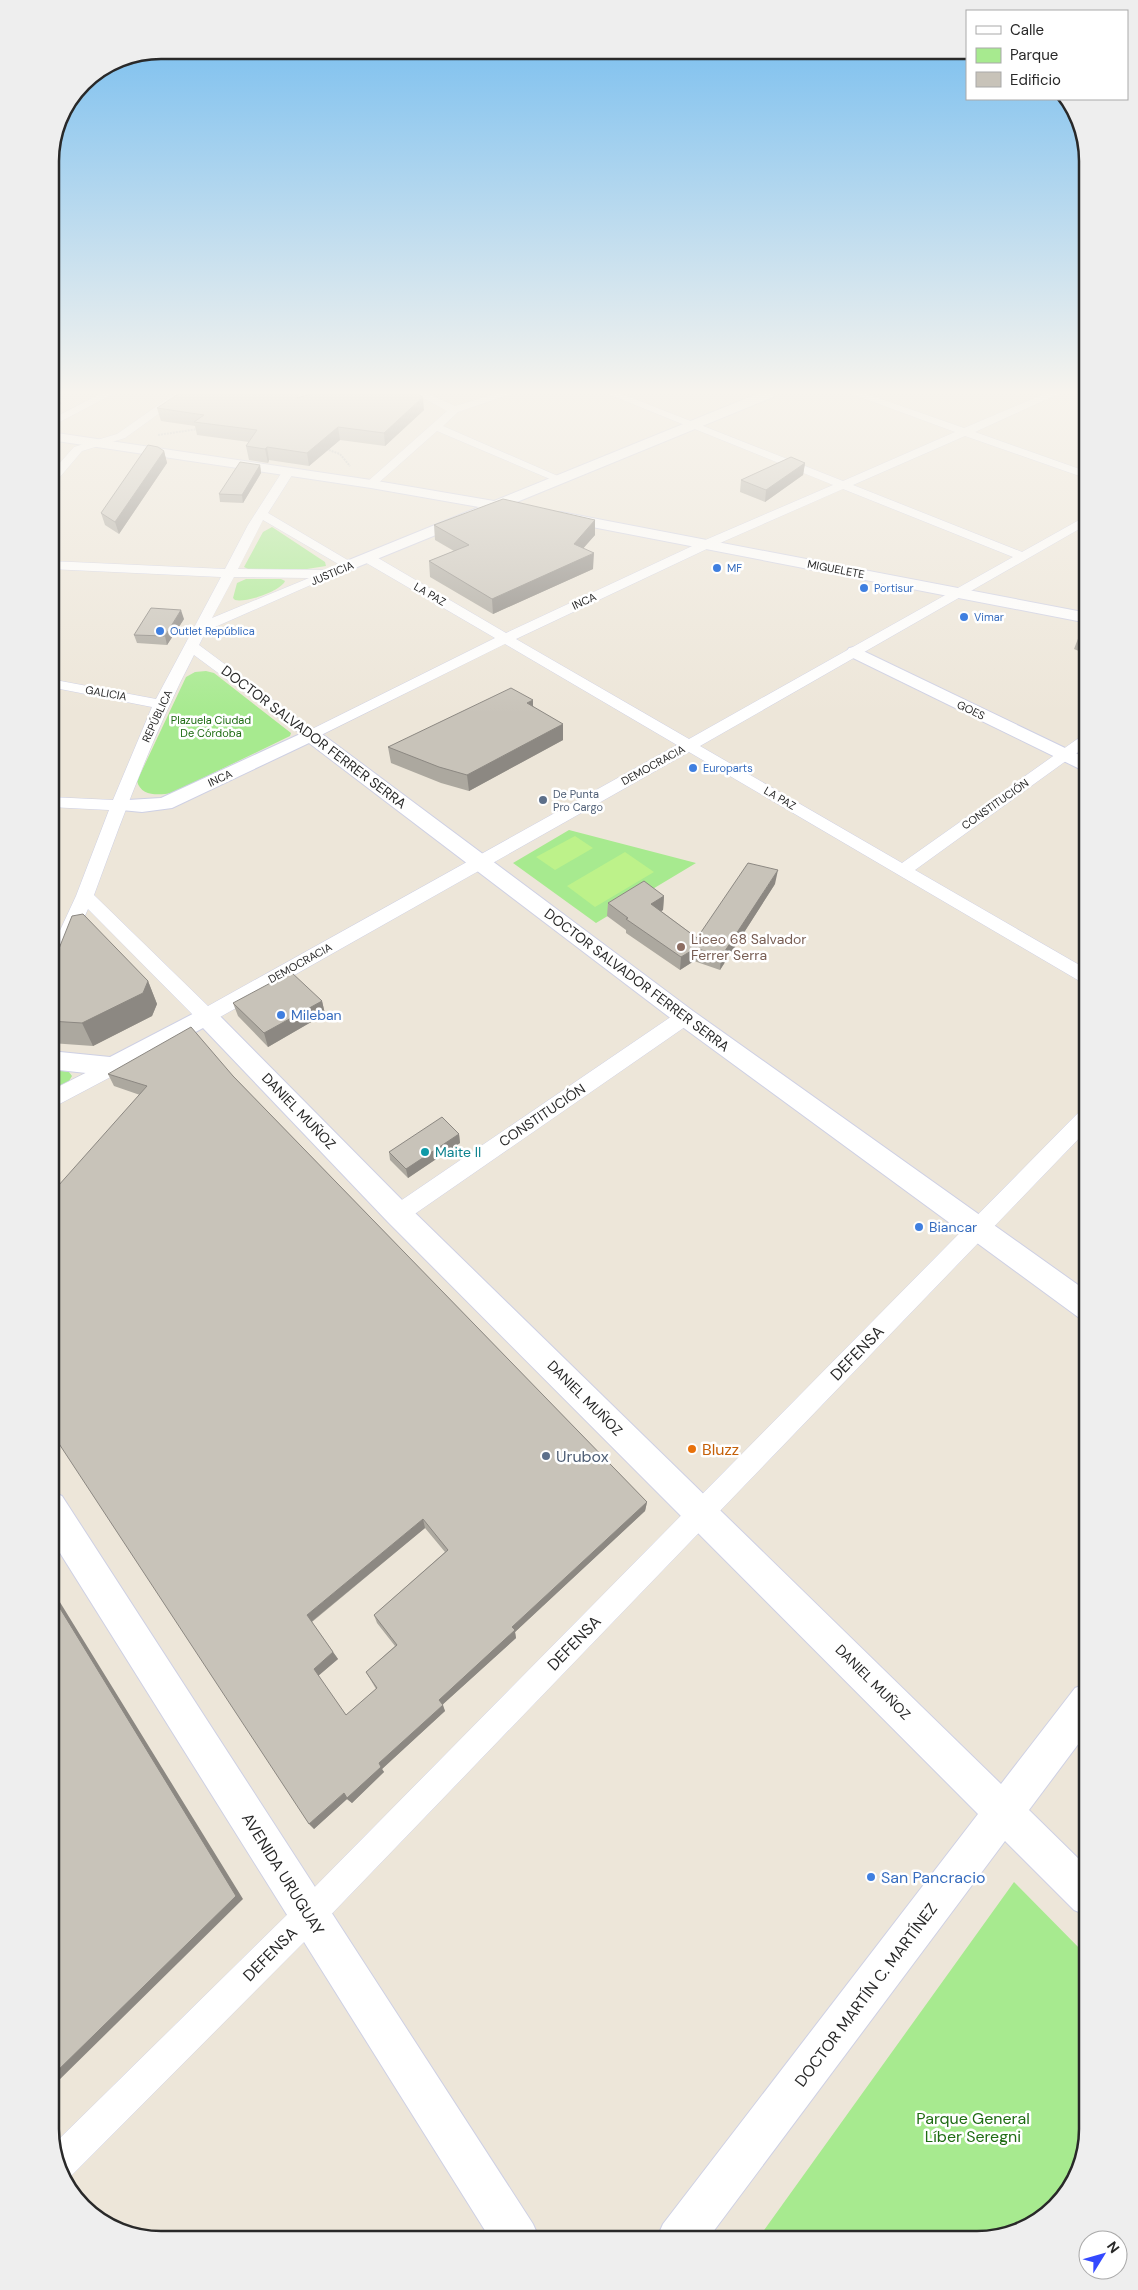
<svg xmlns="http://www.w3.org/2000/svg" width="1138" height="2290" viewBox="0 0 1138 2290" font-family="'DM Sans',sans-serif">
<style>
.green{fill:#a7ea8f}
.pitch{fill:#bdf28a}
.lines{fill:none;stroke-linecap:round;stroke-linejoin:round}
.minor-casing{stroke:#ced0e4;stroke-width:1}
.tertiary-casing{stroke:#ced0e4;stroke-width:2}
.path{stroke:#c7c7c7;stroke-width:2;stroke-dasharray:2 1;stroke-linecap:butt}
.minor{fill:#fff;fill-rule:evenodd}
.tertiary{fill:#fff;fill-rule:evenodd}
.wall{fill:#aca89f;fill-rule:evenodd}
.shaded-wall{fill:#8c8882}
.building{fill:#c8c3b9;stroke:#8c8882;fill-rule:evenodd}
.shop-dot{fill:#3f7fe0;stroke:#fff;stroke-width:2}
.service-dot{fill:#5c6f8a;stroke:#fff;stroke-width:2}
.education-dot{fill:#8d6e63;stroke:#fff;stroke-width:2}
.culture-dot{fill:#0f9aa8;stroke:#fff;stroke-width:2}
.food-dot{fill:#e8710a;stroke:#fff;stroke-width:2}
.labels{text-anchor:middle;dominant-baseline:central;stroke-width:5;stroke-linejoin:round;paint-order:stroke}
.far-shop-label{font-size:11px;fill:#366cbe;stroke:#fff;text-anchor:start}
.far-street-label{font-size:11px;fill:#292929;stroke:#fff}
.far-park-label{font-size:11px;fill:#1e6c12;stroke:#fff}
.far-service-label{font-size:11px;fill:#4e5e75;stroke:#fff;text-anchor:start}
.street-label{font-size:14px;fill:#292929;stroke:#fff}
.education-label{font-size:14px;fill:#785e54;stroke:#fff;text-anchor:start}
.shop-label{font-size:14px;fill:#366cbe;stroke:#fff;text-anchor:start}
.culture-label{font-size:14px;fill:#0d838f;stroke:#fff;text-anchor:start}
.near-street-label{font-size:16px;fill:#292929;stroke:#fff}
.near-food-label{font-size:16px;fill:#c56008;stroke:#fff;text-anchor:start}
.near-service-label{font-size:16px;fill:#4e5e75;stroke:#fff;text-anchor:start}
.near-shop-label{font-size:16px;fill:#366cbe;stroke:#fff;text-anchor:start}
.near-park-label{font-size:16px;fill:#1e6c12;stroke:#fff}
.rim{fill:none;stroke:#292929;stroke-width:2.5}
</style>
<rect width="100%" height="100%" fill="#ede6d9"/>
<path class="green" d="M272,527L325,562L326,566L307,569H248L244,567L263,532Z
M246,579H281L285,581C281,591 246,603 235,600L233,598L237,583Z
M206,671L214,673L291,733L290,736L172,793C159,795 141,797 137,781L186,677L195,672Z
M569,830L696,863L596,923L513,863Z
M50,1069L69,1072L72,1076L69,1081L50,1090Z
M1014,1882L1088,1957V2129L1069,2191L1019,2232L977,2240H757Z"/>
<path class="pitch" d="M575,836L593,848L555,870L536,857Z
M625,852L654,872L595,907L567,886Z"/>
<g class="lines">
<g class="minor-casing">
<path id="minor" d="M100,394H113L50,427V420Z
M174,394H186L125,438L82,451L54,484L50,485V474L74,447L117,434Z
M416,394H429L455,406L495,394H511L458,412L443,426L567,480L565,482H557L437,431L375,486H367V482L447,411Z
M608,394H622L843,481L955,432L852,394H867L964,428L1044,394H1058L975,432L1088,472V479L965,436L853,485L1022,552L1088,515V524L700,746L902,863L1083,735L1088,733V745L915,870L1088,970V986L689,752L213,1021L206,1023L199,1021L88,909L59,972L57,977L50,978V952L76,896L109,810L50,807V797L113,800L152,707L50,687V679L156,699L221,577L50,569V561L225,569L248,525L282,472L288,469L292,470L294,472L268,513L356,565L206,631L199,645L312,729L495,638L363,561L362,558L363,555H373L506,633L703,541L833,485ZM843,489L1013,557L689,739L516,639L711,547ZM263,520L340,565L327,570L238,569ZM234,577L309,578L212,618ZM505,644L677,745L208,1006L94,895C124,813 154,732 194,655L306,738L311,740Z
M685,1010L692,1012L695,1017L692,1022L406,1220L398,1223L390,1220L387,1214L390,1208L678,1012Z
M113,1059L120,1062L123,1067L120,1072L50,1109V1091Z
M1088,1108V1129L320,1926L66,2181L58,2171L53,2145L298,1904L1081,1110Z"/>
</g>
<g class="tertiary-casing">
<path id="tertiary" d="M757,394H774L773,397L512,504L527,507L529,510L527,513L522,514L497,510L350,570L342,565L344,562L479,507L371,488L50,440V432L371,480L494,501Z
M561,512L1088,613V623L556,520L553,517L556,514Z
M855,647L1088,759V773L849,656L846,652L849,648Z
M311,729L318,731L693,1011L1088,1292V1321L1078,1317L677,1023L309,743L172,808L142,812L111,809L108,805L111,801L161,798Z
M206,1007L214,1010L408,1206L1001,1784L1075,1688L1088,1683V1731L1029,1810L1088,1868V1916L1074,1910L1005,1841L707,2240H656L663,2224L978,1814L388,1222L203,1028L113,1076L50,1069V1051L110,1057Z
M50,1491L62,1496L533,2224L540,2240H491L50,1537Z"/>
</g>
<path class="path" d="M158,435L198,429
M326,449L340,454L350,466"/>
<use href="#minor" class="minor"/>
<use href="#tertiary" class="tertiary"/>
</g>
<path class="wall" d="M298,398L424,410L385,446L340,440L309,466L269,460L268,463L249,460L246,446L249,442L197,435L195,426L161,421L157,408Z
M164,451L167,463L119,534L105,525L101,513Z
M805,463L803,475L765,502L740,492L741,480Z
M260,465L261,473L243,503L220,502L219,494Z
M595,520V535L583,548L593,569L493,614L430,577L429,561L454,551L435,540L434,525Z
M184,619L167,645L137,643L134,635Z
M1088,629V655L1074,649L1079,636Z
M533,700V706L563,740L469,791L441,783L391,763L388,747Z
M775,884L720,970L694,961L680,970L626,933V930L607,916L608,903L664,896L663,910L661,911L697,938Z
M50,971L148,981L157,1004L152,1016L93,1046L51,1043L50,1042Z
M322,1001L325,1014L268,1047L238,1016L233,1003Z
M108,1074L233,1076L647,1502L645,1511L515,1632L516,1638L442,1705L445,1711L382,1769L384,1772L352,1803L347,1799L314,1829L140,1095L114,1086ZM425,1528L445,1552L374,1615L377,1623L395,1646L366,1672L376,1689L346,1715L318,1676L338,1659L312,1622Z
M459,1134L460,1143L408,1178L390,1160L389,1152Z"/>
<path class="shaded-wall" d="M59,396L61,404L50,410V401Z
M423,397L424,410L385,446L384,433Z
M338,427L340,440L309,466L307,453Z
M267,447L269,460L268,463L265,449Z
M164,451L167,463L119,534L115,522Z
M805,463L803,475L765,502L766,490Z
M260,465L261,473L243,503L242,495Z
M595,520V535L574,559V544Z
M594,553L593,569L493,614L492,599Z
M181,610L184,619L167,645L165,636Z
M533,700V716L527,703Z
M563,724V740L469,791L467,775Z
M778,870L775,884L720,970L721,957Z
M664,896L663,910L650,918L651,904Z
M696,948L694,961L680,970L681,957Z
M148,981L157,1004L152,1016L93,1046L82,1023Z
M322,1001L325,1014L268,1047L264,1033Z
M459,1134L460,1143L408,1178L406,1169Z
M647,1502L645,1511L515,1632L516,1638L441,1706L439,1700L512,1627Z
M423,1519L425,1528L311,1622L307,1615Z
M50,1586L243,1899L50,2089Z
M333,1652L338,1659L318,1676L314,1669Z
M443,1705L445,1711L382,1769L384,1772L352,1803L347,1799L314,1829L309,1824L379,1763Z"/>
<path class="building" d="M50,394L59,396L50,401Z
M178,394H297V398L312,394H418L423,397L384,433L338,427L307,453L267,447L265,449L246,446L257,430L194,422L204,415L157,408Z
M148,445L158,447L164,451L115,522L101,513Z
M791,457L805,463L766,490L741,480Z
M240,462L260,465L242,495L219,494Z
M503,499L595,520L574,544L594,553L492,599L429,561L469,545L434,525Z
M151,608L181,610L165,636L134,635Z
M1088,629V640L1079,636Z
M511,688L533,700L527,703L563,724L467,775L439,767L388,747Z
M748,863L778,870L721,957L696,948L681,957L626,919L628,918L608,903L644,881L664,896L651,904L697,938Z
M83,914L148,981L143,993L82,1023L50,1021V971L72,916Z
M291,972L322,1001L264,1033L233,1003Z
M191,1027L233,1076L647,1502L512,1627L515,1630L439,1700L443,1705L379,1763L381,1767L347,1798L344,1793L309,1824L50,1430V1195L147,1086L108,1074ZM423,1519L448,1550L374,1615L397,1645L366,1672L377,1688L346,1715L314,1669L333,1652L307,1615Z
M442,1117L459,1134L406,1169L389,1152Z
M50,1592L236,1896L50,2078Z"/>
<linearGradient id="sky" x2="0" y2="1"><stop stop-color="#71bbef"/><stop offset="0.55" stop-color="#f7f4ee"/><stop offset="1" stop-color="#f7f4ee" stop-opacity="0"/></linearGradient>
<rect width="1138" height="714" fill="url(#sky)"/>
<g class="shop-dot">
<circle cx="717" cy="568" r="5"/>
<circle cx="864" cy="588" r="5"/>
<circle cx="964" cy="617" r="5"/>
<circle cx="160" cy="631" r="5"/>
<circle cx="693" cy="768" r="5"/>
<circle cx="281" cy="1015" r="5"/>
<circle cx="919" cy="1227" r="5"/>
<circle cx="871" cy="1877" r="5"/>
</g>
<g class="service-dot">
<circle cx="543" cy="800" r="5"/>
<circle cx="546" cy="1456" r="5"/>
</g>
<circle class="education-dot" cx="681" cy="947" r="5"/>
<circle class="culture-dot" cx="425" cy="1152" r="5"/>
<circle class="food-dot" cx="692" cy="1449" r="5"/>
<g class="labels">
<g class="far-shop-label">
<text x="727" y="568">MF</text>
<text x="874" y="588">Portisur</text>
<text x="974" y="617">Vimar</text>
<text x="170" y="631">Outlet República</text>
<text x="703" y="768">Europarts</text>
</g>
<g class="far-street-label">
<text transform="translate(836 569) rotate(11)">MIGUELETE</text>
<text transform="translate(332 573) rotate(-23)">JUSTICIA</text>
<text transform="translate(430 594) rotate(30)">LA PAZ</text>
<text transform="translate(584 601) rotate(-25)">INCA</text>
<text transform="translate(106 693) rotate(10)">GALICIA</text>
<text transform="translate(971 710) rotate(26)">GOES</text>
<text transform="translate(157 716) rotate(-65)">REPÚBLICA</text>
<text transform="translate(653 765) rotate(-29)">DEMOCRACIA</text>
<text transform="translate(220 778) rotate(-25)">INCA</text>
<text transform="translate(780 798) rotate(30)">LA PAZ</text>
<text transform="translate(995 804) rotate(-35)">CONSTITUCIÓN</text>
<text transform="translate(300 963) rotate(-29)">DEMOCRACIA</text>
</g>
<g class="far-park-label">
<text x="211" y="720">Plazuela Ciudad<tspan x="211" dy="13">De Córdoba</tspan></text>
</g>
<g class="far-service-label">
<text x="553" y="794">De Punta<tspan x="553" dy="13">Pro Cargo</tspan></text>
</g>
<g class="street-label">
<text transform="translate(314 737) rotate(37)">DOCTOR SALVADOR FERRER SERRA</text>
<text transform="translate(637 980) rotate(37)">DOCTOR SALVADOR FERRER SERRA</text>
<text transform="translate(299 1111) rotate(46)">DANIEL MUÑOZ</text>
<text transform="translate(542 1115) rotate(-34)">CONSTITUCIÓN</text>
<text transform="translate(585 1398) rotate(45)">DANIEL MUÑOZ</text>
<text transform="translate(873 1682) rotate(45)">DANIEL MUÑOZ</text>
</g>
<g class="education-label">
<text x="691" y="939">Liceo 68 Salvador<tspan x="691" dy="16">Ferrer Serra</tspan></text>
</g>
<g class="shop-label">
<text x="291" y="1015">Mileban</text>
<text x="929" y="1227">Biancar</text>
</g>
<g class="culture-label">
<text x="435" y="1152">Maite II</text>
</g>
<g class="near-street-label">
<text transform="translate(857 1353) rotate(-46)">DEFENSA</text>
<text transform="translate(574 1643) rotate(-46)">DEFENSA</text>
<text transform="translate(283 1874) rotate(58)">AVENIDA URUGUAY</text>
<text transform="translate(270 1954) rotate(-45)">DEFENSA</text>
<text transform="translate(866 1995) rotate(-53)">DOCTOR MARTÍN C. MARTÍNEZ</text>
</g>
<g class="near-food-label">
<text x="702" y="1449">Bluzz</text>
</g>
<g class="near-service-label">
<text x="556" y="1456">Urubox</text>
</g>
<g class="near-shop-label">
<text x="881" y="1877">San Pancracio</text>
</g>
<g class="near-park-label">
<text x="973" y="2118">Parque General<tspan x="973" dy="18">Líber Seregni</tspan></text>
</g>
</g>
<path d="M0 0H1138V2290H0ZM161 59H977A102 102 0 0 1 1079 161V2129A102 102 0 0 1 977 2231H161A102 102 0 0 1 59 2129V161A102 102 0 0 1 161 59Z" fill="#eee" fill-rule="evenodd"/>
<path class="rim" d="M161 59H977A102 102 0 0 1 1079 161V2129A102 102 0 0 1 977 2231H161A102 102 0 0 1 59 2129V161A102 102 0 0 1 161 59Z"/>
<rect x="966" y="10" width="162" height="90" fill="#ffffff" stroke="#a9a9a9"/>
<rect x="976" y="26" width="25" height="8" fill="#ffffff" stroke="#a9a9a9"/>
<text x="1010" y="35" font-size="15" fill="#292929">Calle</text>
<rect x="976" y="48" width="25" height="15" fill="#a7ea8f" stroke="#a9a9a9"/>
<text x="1010" y="60" font-size="15" fill="#292929">Parque</text>
<rect x="976" y="72" width="25" height="15" fill="#c8c3b9" stroke="#a9a9a9"/>
<text x="1010" y="85" font-size="15" fill="#292929">Edificio</text>
<g transform="translate(1103 2255) rotate(53)"><circle r="24" fill="#ffffff" stroke="#a9a9a9"/>
<path d="M0-4L9 19L0 12L-9 19Z" fill="#3449ff"/>
<text y="-8" font-size="14" font-weight="bold" text-anchor="middle" fill="#292929">N</text>
</g>
</svg>
